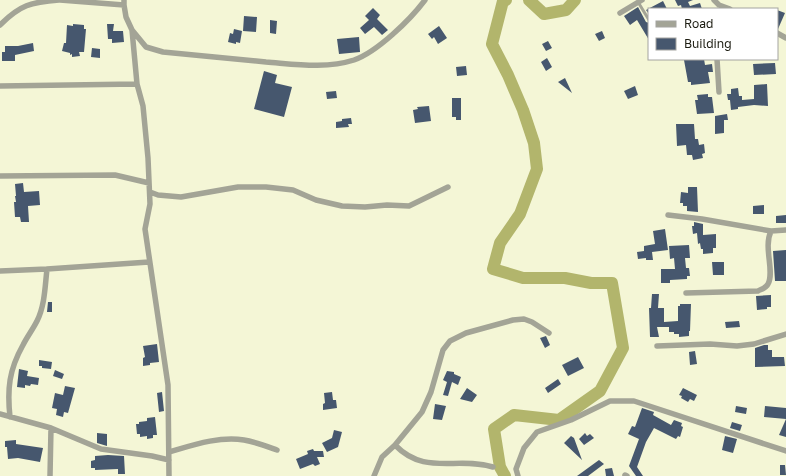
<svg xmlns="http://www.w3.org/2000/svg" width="786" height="476" viewBox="0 0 786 476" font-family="'Golos Text',sans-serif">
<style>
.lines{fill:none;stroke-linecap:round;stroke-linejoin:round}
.river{stroke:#b2b56c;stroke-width:12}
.building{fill:#46576e}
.service{stroke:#a3a496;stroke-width:3}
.minor{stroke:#a3a496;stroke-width:5.5}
</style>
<rect width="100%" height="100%" fill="#f4f6d6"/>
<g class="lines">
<path class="river" d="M529,0L544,14L566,10L575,0
M505,476L500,467L494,429L514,415L559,420L600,391L623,348L612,283H591L565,278H523L493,269L500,243L520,214L537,169L534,143L523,110L508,75L492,44L503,1L506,0"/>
</g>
<path class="building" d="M675,0H693L688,2L690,6L700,3L702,9H682L681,5L678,6Z
M663,1L667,9H649V14L646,10Z
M638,7L646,22L649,23V40L637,20L630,25L624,16Z
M373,8L380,15L377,19L388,30L382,35L374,27L365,34L360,28L369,20L365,16Z
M777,10L785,13L778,29H777Z
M244,16L257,17L256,32L243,31Z
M270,20L277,21L276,34L270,33Z
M73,24L84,25V29H86L84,52H79L80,56L72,57V54L70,55V53L62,51L64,43H66L67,25L73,26Z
M107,24H114L113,31H123L124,42L112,43V39H108Z
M439,26L447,38L438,44L434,37L432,39L428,34Z
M234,29L242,31L240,43L236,42V44L228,42L230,33L233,34Z
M602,31L605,38L599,41L595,34Z
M359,37L360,52L339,54L337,39Z
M548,41L552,48L546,51L542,44Z
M33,43L34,51L15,55V61H2V52H5V46H18Z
M92,48L100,49V58L91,57Z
M547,58L552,67L546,71L541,62Z
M692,59H704L705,65L712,64L713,72H708L710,83L691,85V82H688L684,60Z
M775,63L776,74L754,75L753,64Z
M466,66L467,75L457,76L456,67Z
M264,71L277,75L275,83L292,87L284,117L254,109Z
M565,78L572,93L558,82Z
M767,84L768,106L754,105L738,107V109L731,110L730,100H728L727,94H731V89L738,88L739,96H742V100L754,99V85Z
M635,86L638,95L628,99L624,91Z
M336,91L337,98L327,99L326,92Z
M708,94V97H712L714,113L697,114L695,100H698L697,95Z
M452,98H461V120H456V117H452Z
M429,106L431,121L415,123L413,110L418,109L417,107Z
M727,114L728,120H724V133L715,134V116Z
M351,118L352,124H348L349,127L336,128V122L342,121V119Z
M676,124H694L695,139H698L699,145L704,144L705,153L702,154L703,158L693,160L692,155H687L686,145L677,146Z
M23,183L24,192L39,191L40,205L28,206L29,222H21L20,217H15L14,202H16L15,196H16L15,184Z
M688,187H697L698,212L687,211V206H683V203H680L681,192L688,193Z
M764,205V214H753V206Z
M786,215V223H776V216Z
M694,222L703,224V235L716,234V248H713V253L703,254V249H701L700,243L698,244L697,233L693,234L692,226H694Z
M665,229L668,250L652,252L653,260H646V258L638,259L637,252L644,251V246L655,244L653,231Z
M689,245L690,258H685L686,268H689L690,276H687V279L670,280V283H661V269H675L674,258L670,259L669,246Z
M786,250V281H775L773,251Z
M712,262H724V275H713Z
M652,294H659L658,308H664V322L678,321V306H680V304H691L690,331H689V336L679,337V334H674V332H669V327H657L659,337H650L649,308H651Z
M771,295V307H767V309L757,310L756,296Z
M48,302H52V312H47Z
M739,321L740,327L726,328L725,322Z
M546,336L550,345L545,348L540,338Z
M157,344L159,362L150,363V365L143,366V358L145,357L143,346Z
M764,345H768V350H772V357H784L785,366L755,367V348Z
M695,351L697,364L690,365L689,352Z
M578,357L584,368L568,376L562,365Z
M39,360L52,362L51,369L42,368V366H39Z
M19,369L28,371L27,376L39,378L38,385L31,384L30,386L25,385V388L17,387Z
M55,370L64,374L62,379L53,376Z
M447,371L454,372V374L461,377L458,385L452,382L448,396L443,395L447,382L443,380Z
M558,379L561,384L548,393L545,388Z
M65,386L75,388L68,413L64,412L63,417L56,415L57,409L52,408L55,393L63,395Z
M467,388L477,395L472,402L460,399Z
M683,388L697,395L694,401L690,399L688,402L681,398L682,396L679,395Z
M162,392L164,411L159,412L157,393Z
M332,392L333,400H336L337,408L323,410V404L325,403L324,393Z
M435,404L446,406L442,420L433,419Z
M736,406L747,408L746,414L735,412Z
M765,406L786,408V437L779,435L786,419L764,417Z
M642,408L654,412L653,415L671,425L674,420L682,423L681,426L683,427L680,437L678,436L676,439L654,428L646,442L637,467L643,476H636L629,466L639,439L628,434L632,426L635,427Z
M155,417L157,435H153V438L147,439V436L140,437V434H137L136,424H139V422L147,421V418Z
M732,422L742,425L740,431L730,428Z
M334,430L342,432L338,447L327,452L322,443L332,438Z
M97,433L107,434V446L97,443Z
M585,433L587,436L590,434L594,438L584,445L579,439Z
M571,436L574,438L582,460L564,443Z
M725,436L737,439L733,453L722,450Z
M16,440V444L43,448L40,462L18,458L8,459L7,447H5V441Z
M313,449L314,451H323L324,457H317L320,464L315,466L313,464L300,469L296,459L308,454L307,451Z
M108,455L124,456L125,474H118V469L95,470V468H91V461L95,460V456Z
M599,460L604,464L588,476H577Z
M780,465H785L786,475H780Z
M612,468L614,476H606L605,469Z"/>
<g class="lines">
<path class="service" d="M638,2L649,20"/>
<path class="minor" d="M60,0L124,5
M124,0V5L126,17L132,30L137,84L143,106L148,158L150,204L145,229L168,385L169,476
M714,0L719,5L730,9
M620,13L642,0
M0,25C20,5 31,2 59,0
M132,30L146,47L163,52C197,55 232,59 266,62C294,64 326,69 354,60C377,52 410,20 425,0
M777,33L786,38
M717,59L719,92
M0,86L137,84
M0,176L115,175L149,183
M150,192L158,195L181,197L238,187H266L293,190L316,200L342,206L365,207L387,205L409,206L448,187
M668,215L702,219L771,231L786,230
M0,271L47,269L149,262
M686,293L758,291C762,289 766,288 768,284C775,271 763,248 771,231
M657,346L710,344L737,346L754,344L786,334
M0,414L51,428L101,449L152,456L169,460
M10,417C7,389 9,370 23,345C27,337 33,329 37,321C45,305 45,286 47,269
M395,445C425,476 456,456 493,467
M169,452C193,445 219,436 244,440C256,442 266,446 277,450
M625,475L627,476
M50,476L51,428
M374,476L382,457L395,445L422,412L431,392L443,350L450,341L466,333L513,320L524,319L532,322L549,333
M518,476L516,469L524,448L537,432L571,420L610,401H634L786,451"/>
</g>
<rect x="648" y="8" width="130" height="52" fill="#ffffff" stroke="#a4a4a0"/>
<rect x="656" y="21" width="20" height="6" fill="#a3a496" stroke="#a4a4a0"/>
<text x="684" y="28" font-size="12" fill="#1c1c11">Road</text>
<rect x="656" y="38" width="20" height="12" fill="#46576e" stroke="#a4a4a0"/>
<text x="684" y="48" font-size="12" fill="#1c1c11">Building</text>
</svg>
